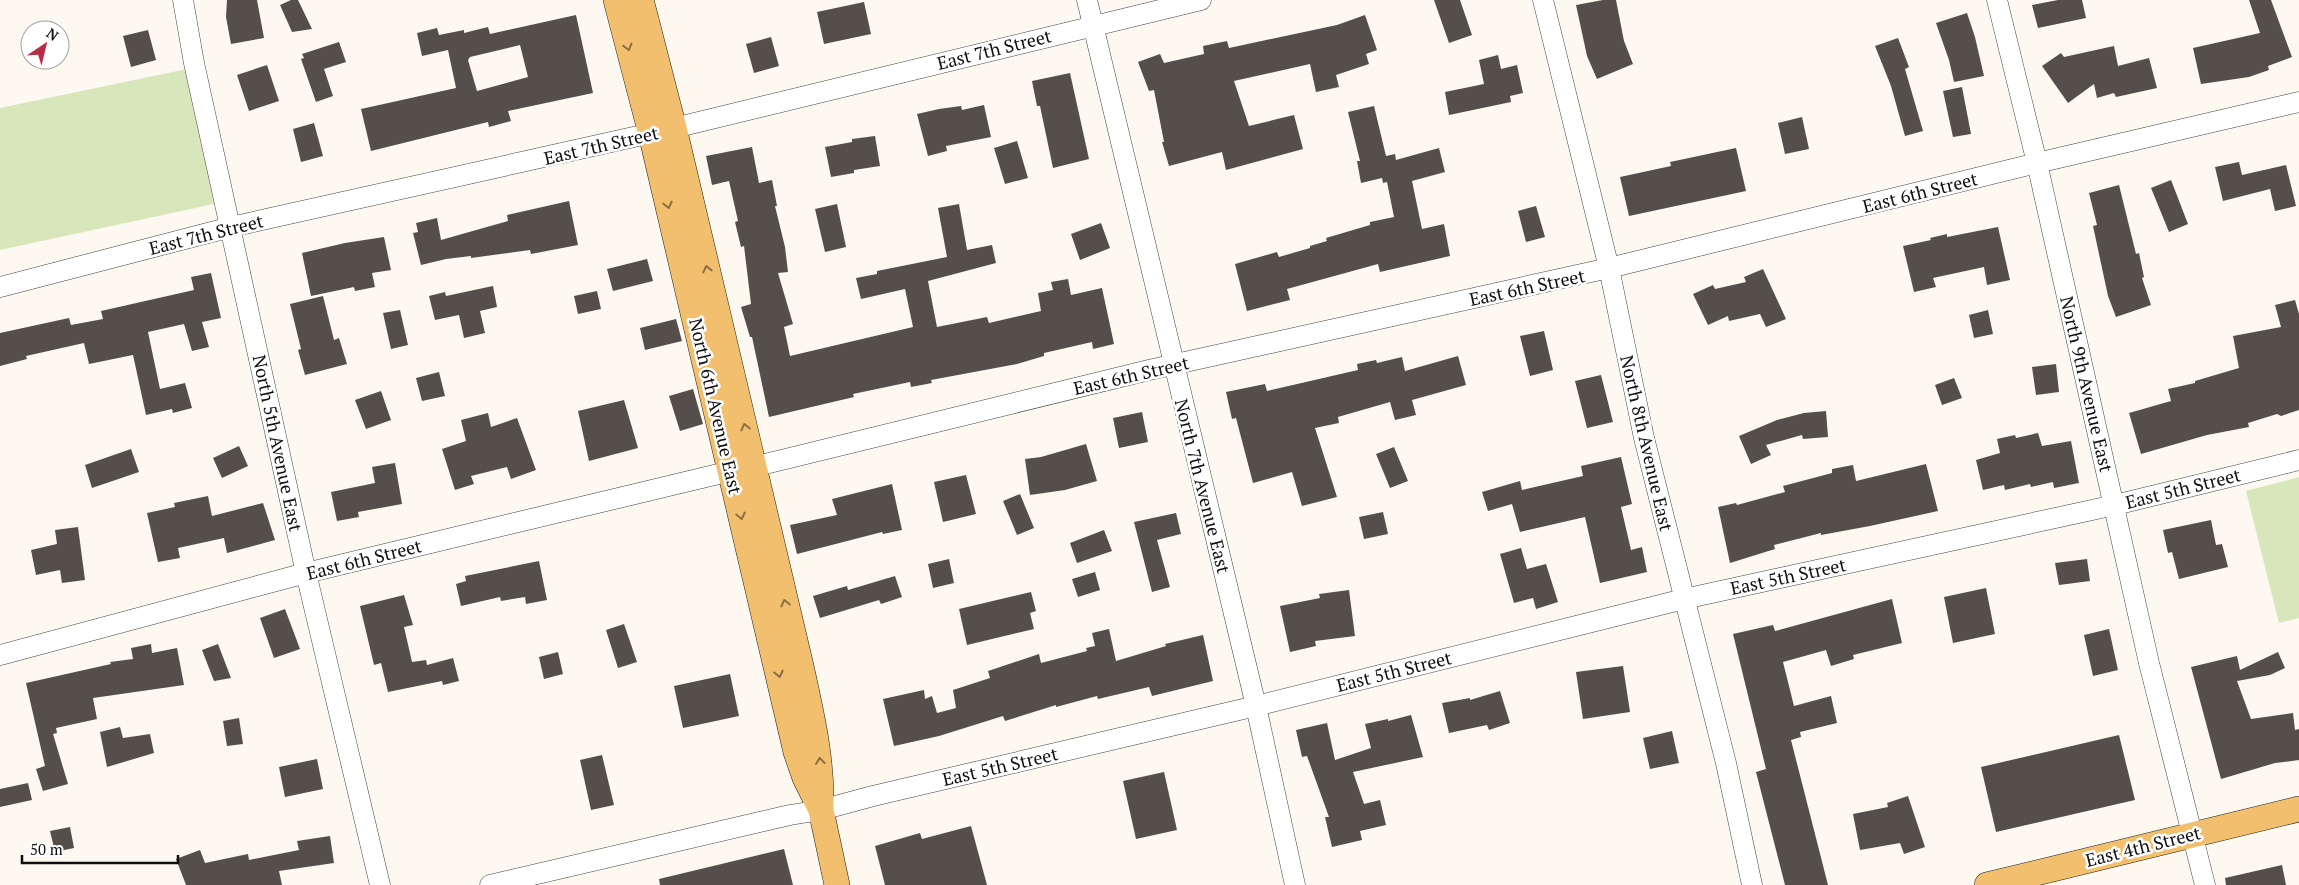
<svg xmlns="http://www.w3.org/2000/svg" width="2299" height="885" viewBox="0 0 2299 885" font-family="'PT Serif',serif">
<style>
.green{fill:#d8e7bb}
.building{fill:#564e4b;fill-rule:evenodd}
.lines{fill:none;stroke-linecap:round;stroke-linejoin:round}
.minor-casing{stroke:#414141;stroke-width:21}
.major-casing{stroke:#1f1f1f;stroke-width:26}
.minor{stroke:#fff;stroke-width:20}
.major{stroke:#f1bf6d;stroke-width:25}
.oneway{stroke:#8b6f42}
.labels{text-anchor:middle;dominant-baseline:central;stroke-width:5;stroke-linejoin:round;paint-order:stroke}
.street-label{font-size:18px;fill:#0e0e0e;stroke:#fff}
</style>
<rect width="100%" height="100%" fill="#fef9f0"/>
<path class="green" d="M187,69L214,204L0,250V108Z
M2299,477V618L2279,623L2246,491Z"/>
<path class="building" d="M227,0H257L264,38L231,44L226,17Z
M291,0H298L312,29L292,32L280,5Z
M1434,0H1460L1472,35L1449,43Z
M1603,0H1616L1624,41L1633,64L1597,79L1587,56L1576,5Z
M2058,0H2082L2086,18L2038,28L2032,5Z
M2249,0H2271L2292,57L2268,66L2269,70L2249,77L2201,84L2193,48L2260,33Z
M864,2L871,34L824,44L817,12Z
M1967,13L1975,37L1984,76L1954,82L1949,60L1936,23Z
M576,15L593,93L508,111L511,121L489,127L488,122L371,151L361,109L456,88L448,50L422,56L417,33L437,28L439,35L464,30V33L488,27L490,34ZM520,45L528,77L477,91L468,60L470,57Z
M1365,15L1377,50L1366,54L1369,64L1336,75L1339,87L1316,92L1310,64L1234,81L1249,126L1294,115L1303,149L1226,170L1222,152L1169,166L1162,142H1164L1154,90L1149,91L1138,62L1160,54L1164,63L1204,54L1203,46L1227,41L1229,48L1337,25Z
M148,30L156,60L131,67L123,36Z
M771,37L779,66L754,73L746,44Z
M1898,38L1909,67L1905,69L1923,131L1905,136L1891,86L1875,46Z
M339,42L346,62L324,69L333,96L316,102L301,59L304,58L302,54Z
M2114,46L2118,66L2149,58L2157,88L2116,97L2114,93L2097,98L2094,84L2068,103L2042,66L2061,53L2064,57Z
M1498,55L1501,69L1517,65L1523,93L1510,96L1511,102L1449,115L1445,92L1484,84L1479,60Z
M267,65L279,101L249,111L237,75Z
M1070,73L1089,159L1053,168L1040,106H1037L1032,81Z
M1962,87L1971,134L1953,137L1943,91Z
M984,105L991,137L946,146L947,151L928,156L917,114L939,109L961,106L962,110Z
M1374,106L1386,156L1395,154L1396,160L1439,148L1445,172L1412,181L1422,229L1444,224L1450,256L1380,272L1378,264L1287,289L1290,300L1247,311L1235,264L1277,252L1279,257L1310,248V246L1327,241L1326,238L1370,225V222L1394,217L1387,182L1383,183L1382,178L1361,183L1357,161H1360L1348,112Z
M1802,117L1809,149L1785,154L1778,123Z
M314,123L323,156L301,162L293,129Z
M875,136L880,166L854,170V173L831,177L825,147L852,142V139Z
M1017,141L1028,178L1005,184L994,148Z
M752,147L759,183L772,180L777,206H775L785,247L788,272L778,273L793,324L784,327L790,356L913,327L905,289L861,299L856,278L877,274V271L947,257L938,208L959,204L967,250L992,245L996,263L928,281L937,327L987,317L989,323L1041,311L1038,293L1053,290L1051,282L1068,279L1071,295L1102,288L1114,344L1093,349L1092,342L1044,353V356L1017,364L931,380L932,383L911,387L910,382L853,394L854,397L769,417L752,337H750L741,307L751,304L744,246L741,247L735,222L738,221L729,181L712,185L706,156Z
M1736,148L1746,191L1629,216L1620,177L1671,166L1670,162Z
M2239,162L2242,175L2286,165L2296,206L2275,211L2270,189L2223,201L2215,167Z
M2171,180L2188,224L2169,232L2151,188Z
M2119,185L2136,254L2139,253L2144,277L2142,278L2151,305L2116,317L2108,296L2093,226L2097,225L2089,193Z
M569,201L578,245L531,254L530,250L471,258V256L446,259L421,265L413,233L418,232L416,223L437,218L441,240L508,221L507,215Z
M837,204L846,247L825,252L815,209Z
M1536,206L1545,237L1526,242L1518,211Z
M1101,223L1110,248L1080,260L1071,234Z
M1998,227L2010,280L1987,285L1984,267L1933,278L1936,287L1914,292L1903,246L1931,240L1930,238L1947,234V237Z
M384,237L391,270L372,273L375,287L355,291L354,287L311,296L302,253L345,243Z
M647,259L653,281L613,291L607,269Z
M1763,269L1786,319L1766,327L1760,314L1729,321L1728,316L1708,325L1693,294L1713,285L1715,289L1746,282L1744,277Z
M211,273L221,318L202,322L209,347L192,351L184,324L148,332L160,389L185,383L192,408L173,413L172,409L146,415L133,355L89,364L84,343L26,356L27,359L0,366V333L69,318L71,325L103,319L101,311L194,290L191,277Z
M493,286L497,307L480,311L485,333L464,338L459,315L435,320L429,296L445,292L446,296Z
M597,291L601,309L578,314L574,296Z
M323,296L334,340L339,338L347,364L305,375L298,350L301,349L290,304Z
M2295,300L2299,314V410L2281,416L2277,414L2248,423L2249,427L2207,435L2141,454L2129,413L2171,401L2168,389L2195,383V381L2239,368L2233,336L2281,327L2275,305Z
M400,310L408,345L391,349L383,313Z
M1988,310L1993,334L1974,338L1969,315Z
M676,319L682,341L645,350L640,328Z
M1544,331L1553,370L1530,376L1520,336Z
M1458,356L1466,385L1412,400L1416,415L1395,420L1390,402L1338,417L1339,423L1315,428L1337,497L1302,506L1292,472L1253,483L1236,418L1232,419L1226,392L1265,384L1267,391L1358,370L1357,364L1376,360L1377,363L1402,357L1405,371Z
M2056,364L2059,392L2036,395L2032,367Z
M439,372L445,396L422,401L416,378Z
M1601,375L1613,422L1587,428L1575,381Z
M1954,378L1962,398L1942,405L1935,385Z
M693,389L703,424L680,431L669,396Z
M381,391L391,420L366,429L355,400Z
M624,400L638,448L589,461L578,411Z
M1826,411L1828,437L1803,439L1802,435L1766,445L1771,455L1751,464L1739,436L1777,420L1804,413Z
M1142,412L1148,442L1119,448L1113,418Z
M488,413L491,427L517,418L536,470L511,479L507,467L471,476L474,484L455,490L442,449L466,441L461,420Z
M2038,433L2042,446L2071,441L2079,483L2054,488L2053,482L2031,487L2030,484L2005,490L2004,485L1983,490L1976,460L2000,453L1997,439L2015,435L2016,438Z
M1086,444L1097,481L1065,490L1030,495L1025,459L1041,457Z
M239,446L248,466L222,478L213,458Z
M1394,447L1408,481L1390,488L1376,454Z
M131,449L139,472L92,488L85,465Z
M1621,457L1632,504L1621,507L1631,550L1642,547L1647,572L1600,583L1585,517L1520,532L1512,504L1488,511L1482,492L1520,481L1522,490L1583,476L1581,466Z
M395,463L402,504L358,512L359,517L337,521L331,492L375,483L372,467Z
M1926,464L1938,511L1870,526L1821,535V533L1774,545L1775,549L1730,563L1718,507L1736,503L1737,505L1785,492L1783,486L1832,473V469L1853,465L1856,481Z
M966,475L976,514L943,522L934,482Z
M892,484L902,530L883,534L882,532L797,554L790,525L837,515L832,499Z
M1020,494L1034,528L1017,535L1003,501Z
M208,496L212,516L263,503L275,540L227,553L224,538L178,548L180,558L158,562L147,513L175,507L174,503Z
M1383,512L1388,534L1364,539L1359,517Z
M1176,513L1181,534L1157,540L1170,587L1152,592L1134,522Z
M2211,520L2216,545L2222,544L2228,567L2179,579L2172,552L2168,553L2163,530Z
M78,527L85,580L62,583L60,570L36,575L31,550L57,544L55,530Z
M1104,530L1112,551L1077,563L1070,543Z
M1521,548L1527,569L1546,564L1558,602L1536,609L1533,598L1514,603L1500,554Z
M949,559L954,583L933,588L928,564Z
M2087,559L2090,581L2059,585L2055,563Z
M539,561L547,600L526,604L525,597L501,601L500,597L461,606L456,584L466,581L465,576Z
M1095,572L1100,590L1078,597L1072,579Z
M895,576L902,597L881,604L879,600L820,618L813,596L847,586L848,590Z
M1986,588L1995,634L1953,643L1944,597Z
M1349,590L1355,636L1315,641L1316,646L1290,652L1280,606L1320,598L1319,594Z
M1031,592L1036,611L1030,613L1034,629L967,645L959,609Z
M404,595L413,625L404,627L412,662L426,660L427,665L453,658L459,681L443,685L442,681L388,692L381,663L374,665L360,606Z
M1892,599L1902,643L1853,655L1854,659L1831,666L1826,650L1783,662L1794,706L1831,696L1837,723L1800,732L1801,737L1791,740L1828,885H1785L1756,772L1766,769L1733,634L1773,625L1775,631Z
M285,609L300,649L274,658L260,618Z
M624,624L637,662L618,668L606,630Z
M1109,629L1116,661L1166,646L1165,644L1203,635L1213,681L1152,696L1149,687L1098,699L1097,696L1056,707V705L1005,721L1003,716L939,736L894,746L883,699L924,690L925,699L932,696L937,713L956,708L953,690L990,678L988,671L1039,654L1041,663L1087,651L1086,648L1095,646L1092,633Z
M2109,629L2118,670L2093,676L2084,635Z
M151,644L152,653L177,648L184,685L93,698L97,719L56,728L57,733L53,734L68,784L43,791L36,769L45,766L26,683L111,664L110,662L133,659L131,648Z
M218,644L231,678L214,681L202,650Z
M558,652L563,674L544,679L539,657Z
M2278,652L2285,668L2270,675L2237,681L2251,719L2293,713L2295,730L2299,729V760L2275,763L2221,779L2191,667L2237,656L2240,670Z
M1623,666L1630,712L1583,719L1576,672Z
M730,674L739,716L683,728L674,686Z
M1500,691L1510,723L1489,730L1487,725L1449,733L1442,703L1470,698V700Z
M1411,715L1423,757L1353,772L1364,804L1380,800L1386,825L1360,831L1362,840L1332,847L1325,817H1329L1307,756L1302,757L1296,730L1327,723L1335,760L1371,748L1365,724L1388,719V721Z
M239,718L243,744L227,746L223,721Z
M120,727L123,738L150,734L154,753L107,767L100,732Z
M1672,731L1679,763L1650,769L1643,738Z
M2119,735L2135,800L1996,832L1981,767Z
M602,755L614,805L591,810L580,760Z
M317,759L323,789L285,797L279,767Z
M1164,772L1177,830L1136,839L1123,781Z
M28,783L32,800L0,807V789Z
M1908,796L1925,847L1904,854L1900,843L1860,850L1853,814L1888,807L1887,803Z
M971,826L987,885H885L875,846L920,833L922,839Z
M70,827L74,848L55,852L50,831Z
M330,836L334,863L279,871L282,885H186L176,859L200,850L205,863L248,854L249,860L299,850L297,841Z
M784,849L793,885H660L659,879Z
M2282,865L2286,885H2226L2225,878Z"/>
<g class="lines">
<g class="minor-casing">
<path id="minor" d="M183,0L194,63L306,573L380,885
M1087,0L1256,706L1295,885
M1543,0L1609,268L1644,438L1726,763L1752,885
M1997,0L2037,163L2149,663L2205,885
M0,287L231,227L674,128L1201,0
M753,467L1149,370L1609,268L2037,163L2299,102
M0,655L306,573L731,471
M490,885L790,815L821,810L873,796L1256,706L1684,599L2115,505L2299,460"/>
</g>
<g class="major-casing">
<path id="major" d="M616,0L651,134L796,752L805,778L821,810L837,885
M641,0L674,128L801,666C811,712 822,757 821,805
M1987,885L2299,809"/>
</g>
<use href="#minor" class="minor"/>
<use href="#major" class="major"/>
</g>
<defs><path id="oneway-chevron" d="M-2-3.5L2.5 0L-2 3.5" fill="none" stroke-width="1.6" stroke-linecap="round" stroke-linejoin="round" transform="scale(1.25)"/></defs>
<g class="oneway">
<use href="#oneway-chevron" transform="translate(628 47) rotate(75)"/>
<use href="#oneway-chevron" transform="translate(668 205) rotate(77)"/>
<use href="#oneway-chevron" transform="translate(707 269) rotate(-103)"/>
<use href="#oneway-chevron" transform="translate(745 427) rotate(-103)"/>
<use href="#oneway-chevron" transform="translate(741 516) rotate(77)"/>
<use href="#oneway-chevron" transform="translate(785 603) rotate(-103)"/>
<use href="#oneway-chevron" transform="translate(779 674) rotate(77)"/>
<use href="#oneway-chevron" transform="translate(820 761) rotate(-97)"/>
</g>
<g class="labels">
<g class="street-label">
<text transform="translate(994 49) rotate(-14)">East 7th Street</text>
<text transform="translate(601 145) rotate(-13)">East 7th Street</text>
<text transform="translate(1920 192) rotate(-14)">East 6th Street</text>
<text transform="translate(206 234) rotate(-14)">East 7th Street</text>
<text transform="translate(1527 287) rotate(-12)">East 6th Street</text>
<text transform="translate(1131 375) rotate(-13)">East 6th Street</text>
<text transform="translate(2087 384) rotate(77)">North 9th Avenue East</text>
<text transform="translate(716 406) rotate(77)">North 6th Avenue East</text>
<text transform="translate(278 443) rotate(78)">North 5th Avenue East</text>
<text transform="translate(1647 443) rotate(77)">North 8th Avenue East</text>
<text transform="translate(1203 486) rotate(76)">North 7th Avenue East</text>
<text transform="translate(2183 488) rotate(-14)">East 5th Street</text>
<text transform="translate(364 559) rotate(-14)">East 6th Street</text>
<text transform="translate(1788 576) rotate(-12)">East 5th Street</text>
<text transform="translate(1394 671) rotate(-14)">East 5th Street</text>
<text transform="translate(1000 766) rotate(-13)">East 5th Street</text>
<text transform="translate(2143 846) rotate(-14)">East 4th Street</text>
</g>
</g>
<g transform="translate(45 45) rotate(35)"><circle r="24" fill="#ffffff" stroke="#9f9f9f"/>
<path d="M0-4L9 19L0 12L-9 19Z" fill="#b72d46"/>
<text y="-8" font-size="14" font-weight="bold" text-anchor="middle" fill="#0e0e0e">N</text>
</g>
<path d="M22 855v8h156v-8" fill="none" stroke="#0e0e0e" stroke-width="2.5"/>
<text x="30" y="855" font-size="15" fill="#0e0e0e" stroke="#ffffff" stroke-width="4" paint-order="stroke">50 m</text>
</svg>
